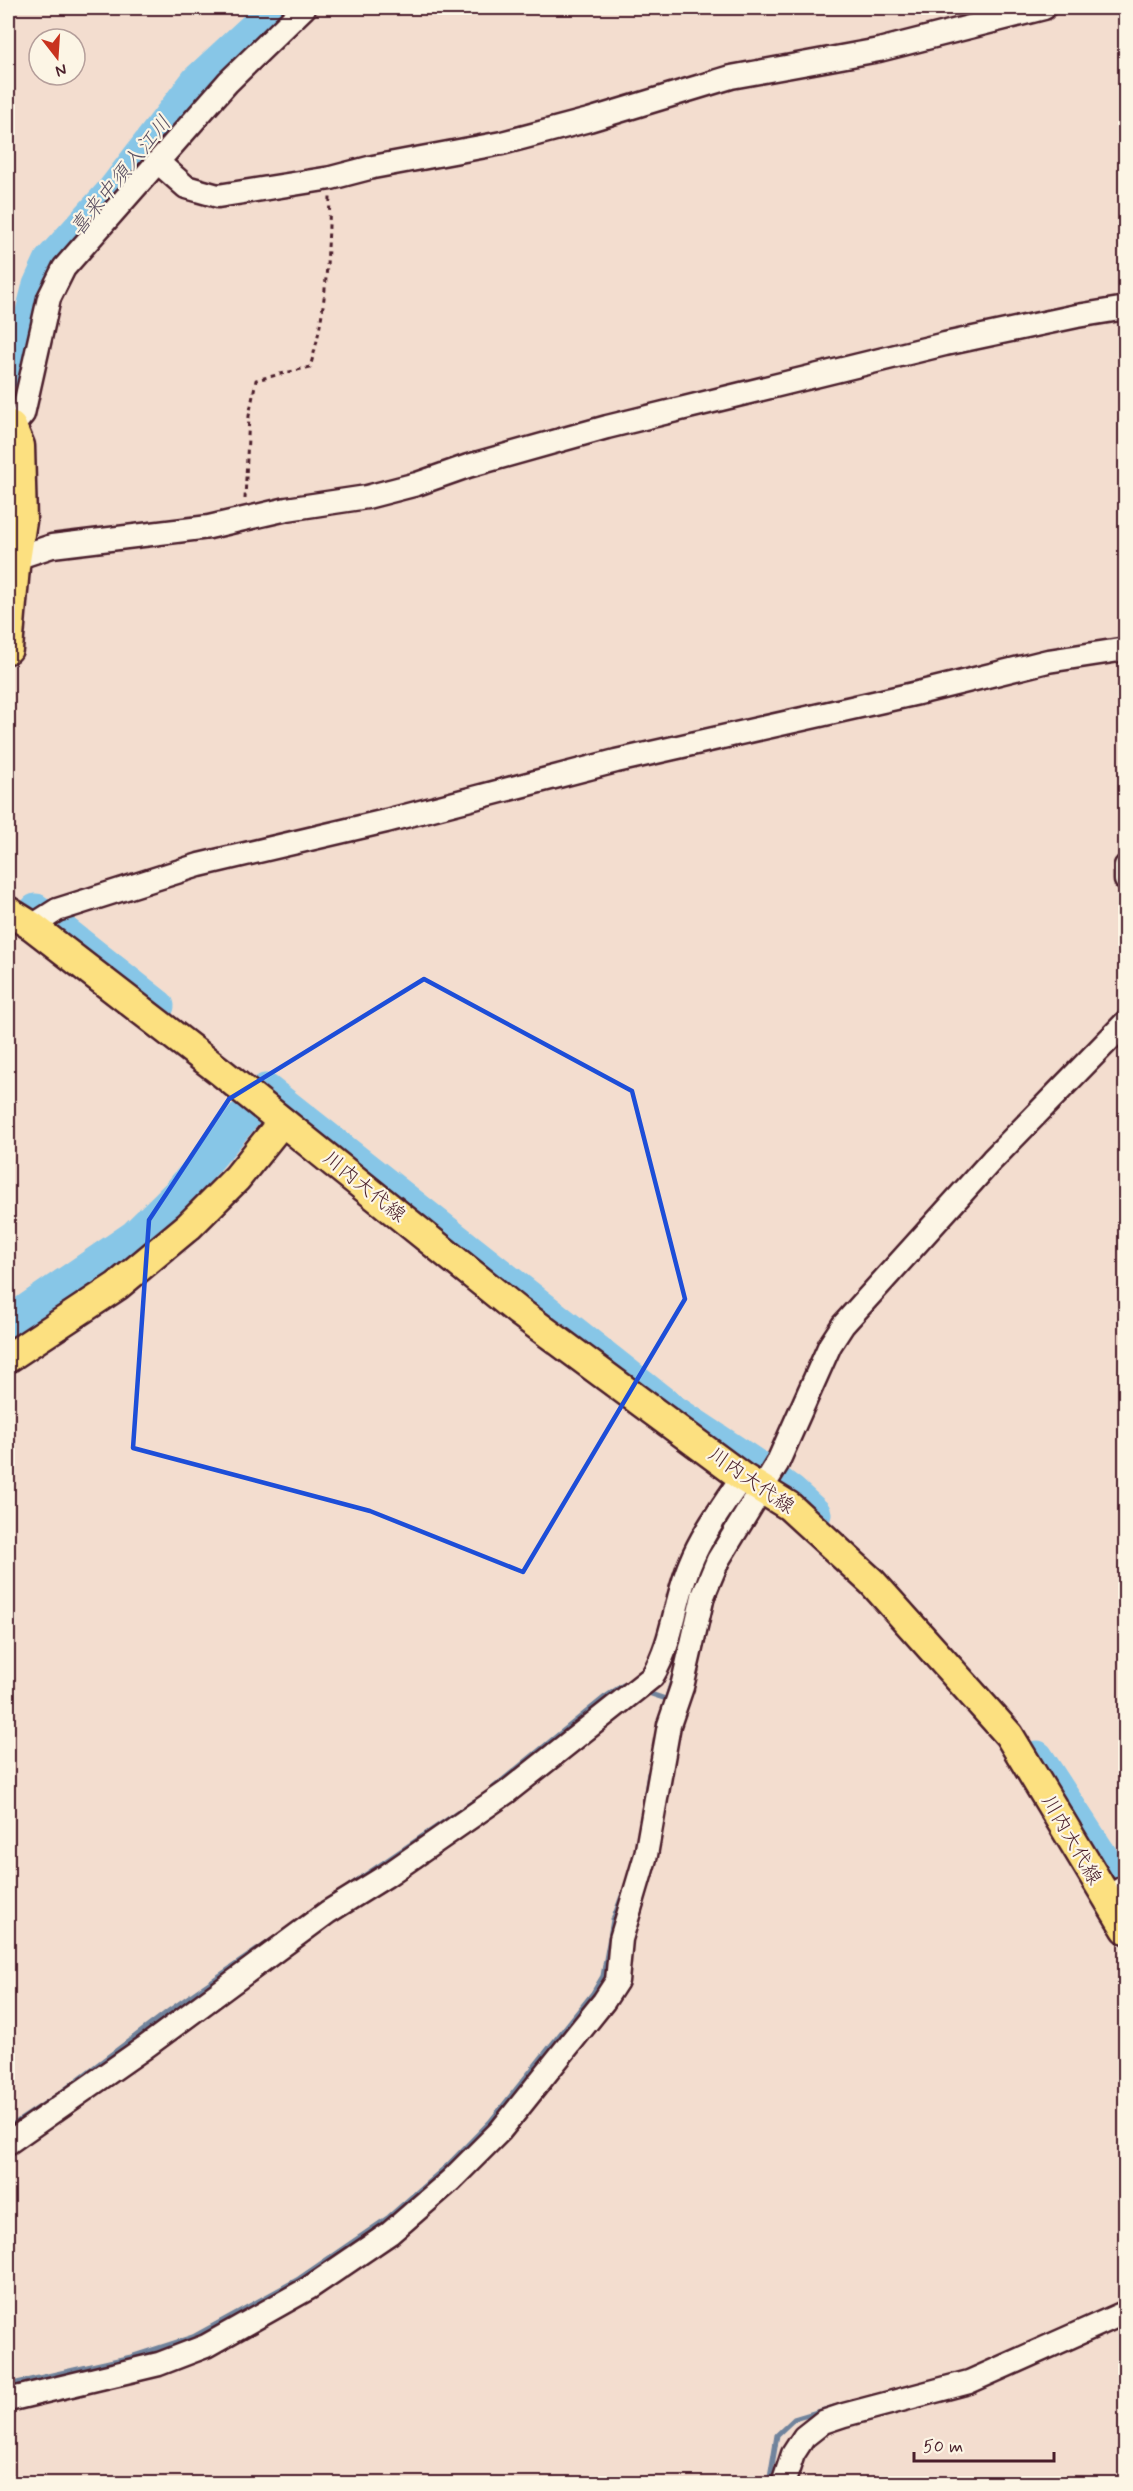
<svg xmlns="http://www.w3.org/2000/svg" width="1133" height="2491" viewBox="0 0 1133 2491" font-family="Mynerve,'Klee One',sans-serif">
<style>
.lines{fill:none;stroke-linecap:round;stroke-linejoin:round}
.stream{stroke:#6f839c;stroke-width:5}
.river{stroke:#87c6e7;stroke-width:33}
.minor-casing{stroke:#4a1f2b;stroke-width:27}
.major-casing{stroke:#4a1f2b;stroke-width:33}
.path{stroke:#4a1f2b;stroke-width:3;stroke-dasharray:4.5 4.5;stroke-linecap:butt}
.minor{stroke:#fcf5e5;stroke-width:22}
.major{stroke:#fce080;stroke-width:28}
.marked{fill:none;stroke:#1d4ed8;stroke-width:4.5;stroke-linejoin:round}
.labels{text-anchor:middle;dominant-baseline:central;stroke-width:4.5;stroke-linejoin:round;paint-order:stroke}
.street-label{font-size:20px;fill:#4a1f2b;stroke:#fcf5e5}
.water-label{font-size:21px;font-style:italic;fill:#5c5163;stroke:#fcf5e5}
</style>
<rect width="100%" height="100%" fill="#f3ddcf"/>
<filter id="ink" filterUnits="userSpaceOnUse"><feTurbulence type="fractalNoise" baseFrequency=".0167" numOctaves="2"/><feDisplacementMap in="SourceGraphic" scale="12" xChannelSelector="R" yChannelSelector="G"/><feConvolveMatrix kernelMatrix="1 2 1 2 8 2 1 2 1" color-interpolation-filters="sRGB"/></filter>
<g filter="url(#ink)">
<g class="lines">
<path class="stream" d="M724,1528L738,1502
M692,1595L697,1574L709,1554
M645,1692L666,1699
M666,1700L675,1671
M493,1788L605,1697L623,1685L630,1687
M642,1817L649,1773
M349,1886L476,1800
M8,2128L59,2094L170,2010L273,1939
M8,2385L131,2357L193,2337L297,2280L389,2217L447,2166L490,2122L593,1993L603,1976L613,1920L623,1893
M769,2484L777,2435L794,2419L834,2407"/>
<path class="river" d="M8,371L24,343L39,285L50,261L112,192L197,81L276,8
M36,910L158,1006
M8,1323L135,1236L180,1192L266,1090L672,1410L755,1465L791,1492L815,1514
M1037,1757L1126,1894"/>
<g class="minor-casing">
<path id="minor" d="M159,163L186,187L218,196L331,178L373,167L502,143L589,120L731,77L879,50L1044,8
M12,427L23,414L49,298L64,268L228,82L304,8
M16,558L52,546L209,527L287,509L367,497L417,484L468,466L607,427L945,344L1077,316L1126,308
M1126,866V880
M32,926L57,910L199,865L386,821L616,761L918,693L1048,661L1126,649
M1106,1899L1126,1886
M8,2143L144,2048L328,1912L386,1876L507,1792L652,1677C674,1640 674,1602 690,1564C703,1532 724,1505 742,1477
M8,2400L159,2364L206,2346L309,2288L390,2233L451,2180L500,2131L604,2001L617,1981L621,1939L646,1855L669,1725L682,1687L703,1596L718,1560L777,1464L830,1345L843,1325L992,1160L1126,1022
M783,2484L793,2454L804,2437L823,2422L844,2415L969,2382L1126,2312"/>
</g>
<g class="major-casing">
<path id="major" d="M8,424L12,427L20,446L22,521L15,567L8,649
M8,911L32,926L221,1072L518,1311L742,1477L789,1506L872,1582L1009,1735L1126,1929
M8,1358L117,1286L189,1226L237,1178L282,1122"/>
</g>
<path class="path" d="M245,499L249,416L256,380L310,367C327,312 328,253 330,197"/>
<use href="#minor" class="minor"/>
<use href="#major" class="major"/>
</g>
</g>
<path class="marked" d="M424,979L632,1091L685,1299L523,1572L370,1511L133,1448L149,1220L229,1099Z"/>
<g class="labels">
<g class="street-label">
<text transform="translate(364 1187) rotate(39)">川内大代線</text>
<text transform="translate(751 1481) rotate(35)">川内大代線</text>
<text transform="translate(1071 1840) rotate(60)">川内大代線</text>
</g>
<g class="water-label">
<text transform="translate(121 176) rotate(-51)">喜来中須入江川</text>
</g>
</g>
<rect width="1133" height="2491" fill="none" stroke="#fcf5e5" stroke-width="30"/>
<rect x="15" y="15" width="1103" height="2461" fill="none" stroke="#4a1f2b" stroke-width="2" filter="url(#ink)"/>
<g transform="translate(57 57) rotate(163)"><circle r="28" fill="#fcf5e5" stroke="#b59f9b" stroke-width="1.5"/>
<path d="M0-4.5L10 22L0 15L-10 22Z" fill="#c8321e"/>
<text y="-9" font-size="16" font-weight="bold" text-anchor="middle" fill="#4a1f2b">N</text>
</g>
<path d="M914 2452v9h140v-9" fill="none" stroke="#4a1f2b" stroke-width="3"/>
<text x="923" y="2452" font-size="18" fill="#4a1f2b" stroke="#fcf5e5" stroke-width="4.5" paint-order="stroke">50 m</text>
</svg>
